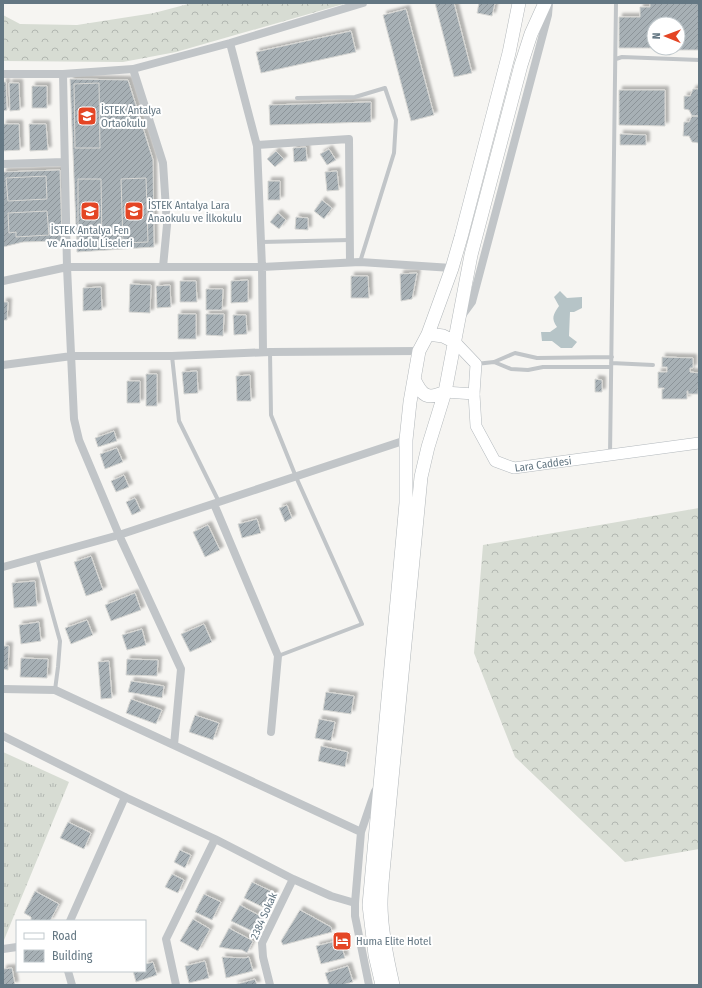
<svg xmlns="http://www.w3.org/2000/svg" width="702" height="988" viewBox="0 0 702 988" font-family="'Fira Sans Condensed',sans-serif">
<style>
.grass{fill:url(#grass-tufts)}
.forest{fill:url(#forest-crowns)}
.water{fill:#b6c4c7}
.building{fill:url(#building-hatch);stroke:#d7d7d4;filter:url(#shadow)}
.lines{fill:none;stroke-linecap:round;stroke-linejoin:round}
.secondary-casing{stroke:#b3b9bd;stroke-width:12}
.primary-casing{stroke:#b2b7ba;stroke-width:14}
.lane{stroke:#c1c5c8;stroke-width:4}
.street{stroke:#c1c5c8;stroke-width:8}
.secondary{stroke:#fff;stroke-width:11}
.primary{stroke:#fff;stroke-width:13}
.labels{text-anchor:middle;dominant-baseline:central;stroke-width:4;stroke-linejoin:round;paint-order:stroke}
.poi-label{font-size:11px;fill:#647783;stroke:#fff;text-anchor:start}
.street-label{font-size:11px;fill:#647783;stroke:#fff}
</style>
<defs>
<pattern id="grass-tufts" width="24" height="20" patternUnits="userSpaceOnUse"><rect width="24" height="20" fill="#d7dcd3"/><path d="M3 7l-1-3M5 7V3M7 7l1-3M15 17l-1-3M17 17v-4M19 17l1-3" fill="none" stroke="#b2b7b1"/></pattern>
<pattern id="forest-crowns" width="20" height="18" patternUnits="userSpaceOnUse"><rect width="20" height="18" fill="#d7dcd3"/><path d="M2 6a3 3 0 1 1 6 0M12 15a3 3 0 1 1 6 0" fill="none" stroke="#b2b7b1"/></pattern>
<pattern id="building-hatch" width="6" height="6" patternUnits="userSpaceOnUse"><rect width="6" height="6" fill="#a7b0b5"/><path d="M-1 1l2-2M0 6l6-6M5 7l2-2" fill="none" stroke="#8c9499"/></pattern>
<filter id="shadow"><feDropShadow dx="3.5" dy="-3.5" stdDeviation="1" flood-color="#0004"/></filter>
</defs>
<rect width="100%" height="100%" fill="#f6f5f2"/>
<path class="grass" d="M3,752L69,782L4,940H3Z"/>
<path class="forest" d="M192,3H347L176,52L123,62L3,61V15L20,24L77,25L154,13Z
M699,508V849L625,862L515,757L474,653L483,545Z"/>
<path class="water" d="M560,291L567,298L582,297V308L574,312H570L569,336L577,342L572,348H561L552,341H542L541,332H550L557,327C551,318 553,315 559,306L554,297Z"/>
<path class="building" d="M435,3H454L472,73L454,77Z
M479,3H495L492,16L477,13Z
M650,3H699V50H669V48H678V24H654V48H663H619V17H640V7H650Z
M406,9L434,115L411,121L383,15Z
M351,31L356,52L261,73L256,52Z
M70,79L128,80L153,160L154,247L77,252Z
M3,82H6L7,110L3,111Z
M9,83H19L20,110L10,111Z
M99,83L100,148H75L74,84Z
M32,86H47V108H32Z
M693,89H699V116H692L689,110L684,109V96H690Z
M619,90H665V126L619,125Z
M371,102V122L270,125L269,105Z
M692,116H699V143L692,142L689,136H683L684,122H689Z
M3,124H19L20,150L3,151Z
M29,124H46L48,150L30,151Z
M620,134L646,135V145H620Z
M306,147L307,161L294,162L293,148Z
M329,149L336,160L327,165L320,154Z
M276,151L284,159L275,167L267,159Z
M60,170L62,241L23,242L3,247V172Z
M337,171L339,190L327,191L325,172Z
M46,176L47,199L8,201L6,178Z
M146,178L148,242L123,243L121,179Z
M78,179H101L102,243H78Z
M268,181H280V200H268Z
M322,200L332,208L324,219L314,211Z
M47,211L49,235L16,237V232L9,233L8,213Z
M278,213L286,220L279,229L270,222Z
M296,217L308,218V230L295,229Z
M417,273L412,299L401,301L400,274Z
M351,276H368L369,298H351Z
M248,280V302L231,303V281Z
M180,281H196L197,302H180Z
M130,284L151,285L150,313L129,312Z
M170,285L171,307L157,308L156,286Z
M101,287L102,310L83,311V288Z
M206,289H223L222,310H206Z
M3,302H8L7,320H3Z
M178,314H196V339H178Z
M206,314H224L223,336L206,335Z
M233,315H246L247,334L234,335Z
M662,357L693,358V368H690V372L699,373L698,394H688V391H687V399H662V389H664V388H658V372H667V367H662Z
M197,371L198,393L184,394L182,372Z
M146,374H157V406H146Z
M250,375L251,401H237L236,376Z
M595,379L602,380V392H595Z
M127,381H140V403H127Z
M114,431L117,441L98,447L95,438Z
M117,448L123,462L105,469L100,454Z
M124,475L129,487L116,492L111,481Z
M135,498L141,511L132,515L126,502Z
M287,505L292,518L285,522L279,508Z
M257,519L261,533L242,538L238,524Z
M208,525L220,550L205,557L193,532Z
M91,556L103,590L86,596L74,562Z
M35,581L37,606L14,608L12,583Z
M135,593L141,610L111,621L105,605Z
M87,620L93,635L71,644L65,628Z
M39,622L41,641L21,644L19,625Z
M204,624L212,642L190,652L181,634Z
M142,629L146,645L127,650L122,635Z
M3,646H9L8,670L3,669Z
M21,658L48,659L47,678L20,677Z
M127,659L158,660L157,676L126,675Z
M109,661L112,698L101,699L98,662Z
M131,681L164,686L162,698L128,692Z
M326,692L354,696L351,714L323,710Z
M131,699L162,710L156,724L126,713Z
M195,715L219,723L213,740L189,732Z
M319,719L335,722L331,741L315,738Z
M321,746L348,752L345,767L318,761Z
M68,822L91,833L84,849L60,838Z
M180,850L191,855L185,868L174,862Z
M172,874L184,880L178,893L165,887Z
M252,882L275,893L267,909L244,898Z
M35,891L59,904L50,921H31V917L24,913Z
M204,894L221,902L212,920L195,912Z
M240,905L264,918L256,933L231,921Z
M300,910L331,927L332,932L283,945L281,941Z
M193,919L210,929L198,951L180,941Z
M229,928L253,941L247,953L242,950L230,949L219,947Z
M340,940L345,958L321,964L316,946Z
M222,957L244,958L249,957L253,971L226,978Z
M205,961L209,978L189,983L185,966Z
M153,962L157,975L136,982L133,971H145V964Z
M348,966L353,982L342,985H329L325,973Z
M12,968L15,985H3V969Z
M255,979L257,985H234Z"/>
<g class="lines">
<g class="secondary-casing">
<g id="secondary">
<path id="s1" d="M455,342L476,364L474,394L476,426L495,461L514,468L699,443"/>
<path d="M445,392L474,394"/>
</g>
</g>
<g class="primary-casing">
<path id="primary" d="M428,334L443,336L455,342
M414,379C422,396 427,400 445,392
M382,985L375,955L369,905L406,503V440L410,402L419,351L428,334L452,268L461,237L509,53L519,3
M393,985C387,959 381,931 381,904C381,893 382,883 383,872L421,477L428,447L445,392L471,255L521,65L531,34L545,3"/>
</g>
<path class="lane" d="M616,59L622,57L699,60
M297,98L355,97L385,88L396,120L394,153L360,262
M261,242L350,240
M270,352L271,415L296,477L362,624L278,656
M172,356L179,421L219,502
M494,362L511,369L528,370L543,367H611
M611,363L653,365
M476,364L494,362L515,353L537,358L612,357
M610,455L616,3
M37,558L60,641L58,667L55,690"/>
<path class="street" d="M230,43L257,146L262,267L263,352
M133,69L163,163L167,225L163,267
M3,74H63L133,69L230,43L363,3
M63,74L67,267L74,419L79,440L119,535L181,669L174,745
M257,145L349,139L350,262
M3,164L64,162
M3,281L67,267H262L360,262L452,268
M461,317L472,302L548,15L549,3
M3,365L72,356H172L270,352L419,351
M214,504L278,656L271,732
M3,567L119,535L406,440
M3,689L55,690L361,832
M3,736L125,797L215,839L293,879L331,896L355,903
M70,921L125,797
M3,949L17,947
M68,971L72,985
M176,985L166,939L215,839
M270,985L263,957L262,943L293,879
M369,985L355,916V903L361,832L375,791"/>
<use href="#secondary" class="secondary"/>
<use href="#primary" class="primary"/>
</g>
<defs>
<g id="school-square" transform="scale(1)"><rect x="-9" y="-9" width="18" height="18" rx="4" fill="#e44524" stroke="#fff"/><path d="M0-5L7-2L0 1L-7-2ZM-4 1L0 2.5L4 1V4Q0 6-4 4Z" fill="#fff"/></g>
<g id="hotel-square" transform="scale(1)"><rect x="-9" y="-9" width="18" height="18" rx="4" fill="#e44524" stroke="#fff"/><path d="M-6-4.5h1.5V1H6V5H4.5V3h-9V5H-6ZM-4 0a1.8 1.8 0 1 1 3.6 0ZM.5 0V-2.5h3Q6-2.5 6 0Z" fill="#fff"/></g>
</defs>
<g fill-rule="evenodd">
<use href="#school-square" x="87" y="116"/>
<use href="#school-square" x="90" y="211"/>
<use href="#school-square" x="134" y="211"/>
<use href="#hotel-square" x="342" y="941"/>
</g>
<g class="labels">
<g class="poi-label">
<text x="101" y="110">İSTEK Antalya<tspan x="101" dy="13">Ortaokulu</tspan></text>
<text x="148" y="205">İSTEK Antalya Lara<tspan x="148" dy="13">Anaokulu ve İlkokulu</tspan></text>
<text x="90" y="230" text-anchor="middle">İSTEK Antalya Fen<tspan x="90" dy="13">ve Anadolu Liseleri</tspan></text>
<text x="356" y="941">Huma Elite Hotel</text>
</g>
<g class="street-label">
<text stroke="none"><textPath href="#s1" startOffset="182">Lara Caddesi</textPath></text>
<text transform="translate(264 916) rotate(-66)">2384 Sokak</text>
</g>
</g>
<rect width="702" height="988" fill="none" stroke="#647783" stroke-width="8"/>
<rect x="16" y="920" width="130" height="52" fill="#ffffff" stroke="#c1c9cd"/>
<rect x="24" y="933" width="20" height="6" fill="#ffffff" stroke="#c1c9cd"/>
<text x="52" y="940" font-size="12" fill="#647783">Road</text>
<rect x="24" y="950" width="20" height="12" fill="url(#building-hatch)" stroke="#c1c9cd"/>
<text x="52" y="960" font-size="12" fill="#647783">Building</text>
<g transform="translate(666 36) rotate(271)"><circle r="19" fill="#ffffff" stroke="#c1c9cd"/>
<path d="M0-3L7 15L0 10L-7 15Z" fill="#e44524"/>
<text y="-6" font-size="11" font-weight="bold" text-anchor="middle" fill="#647783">N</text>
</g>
</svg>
